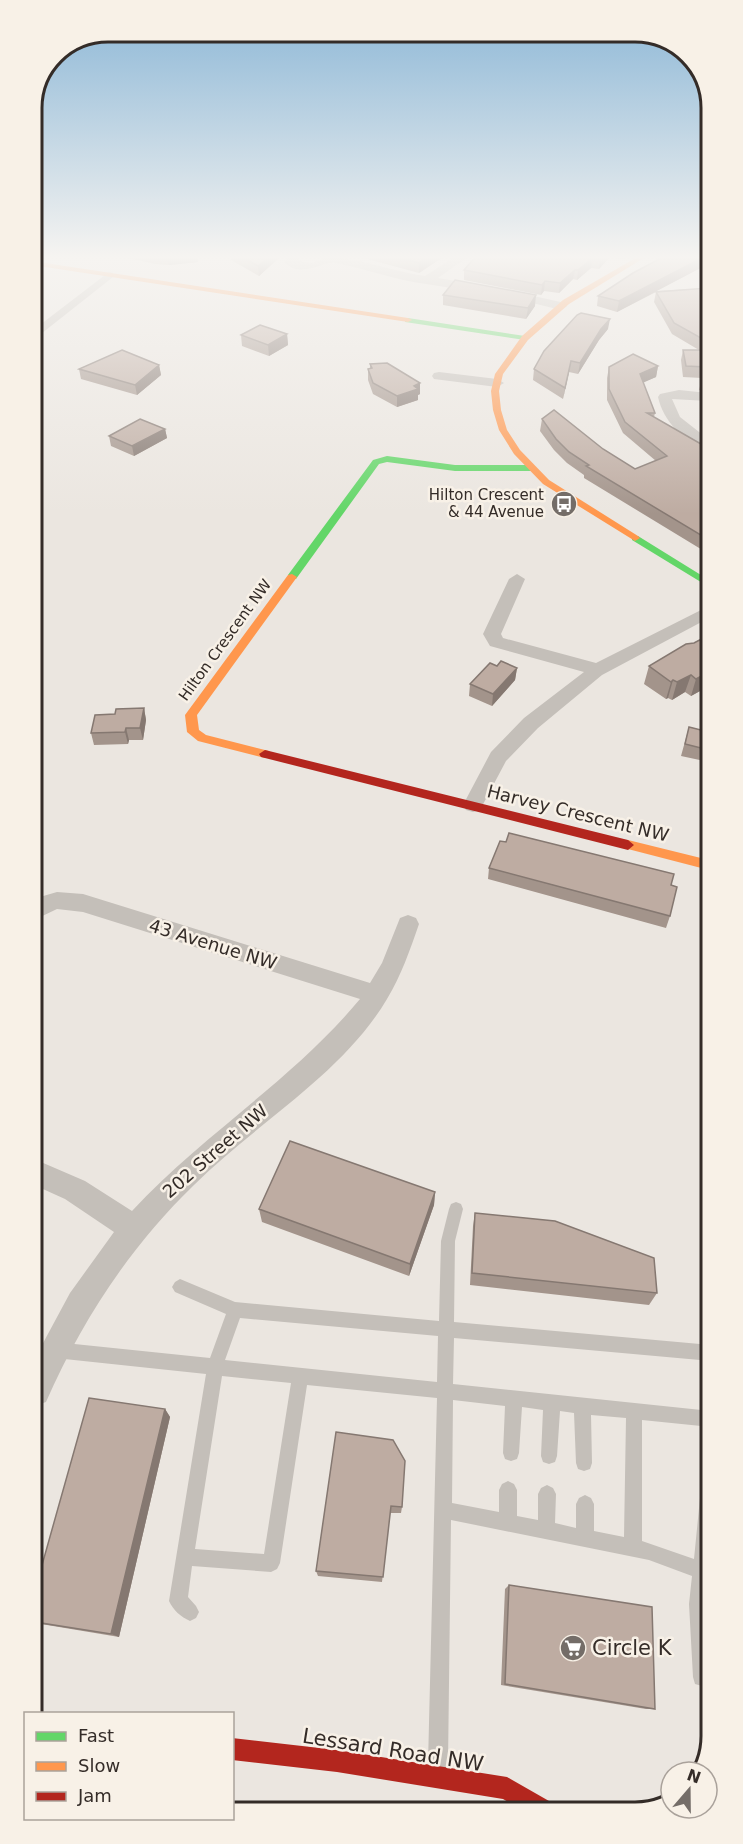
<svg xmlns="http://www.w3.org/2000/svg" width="743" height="1844" viewBox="0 0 743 1844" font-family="'DejaVu Sans',sans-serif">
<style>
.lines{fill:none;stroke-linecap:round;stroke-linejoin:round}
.lane{fill:#c4bfb9;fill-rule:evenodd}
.street{fill:#c4bfb9;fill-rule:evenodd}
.fast{fill:#63d668;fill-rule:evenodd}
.slow{fill:#ff974d;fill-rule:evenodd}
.jam{fill:#b3261e;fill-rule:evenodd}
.wall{fill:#a3948b}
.shaded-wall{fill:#857871}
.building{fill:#beaca2;stroke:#857871;stroke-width:1.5}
.labels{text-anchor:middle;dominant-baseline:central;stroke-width:5;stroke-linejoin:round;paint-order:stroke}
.far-poi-label{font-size:15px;fill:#342c28;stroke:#f8f1e7;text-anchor:end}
.far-street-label{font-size:15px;fill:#342c28;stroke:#f8f1e7}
.street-label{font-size:18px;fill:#342c28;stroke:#f8f1e7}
.near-poi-label{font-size:21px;fill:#342c28;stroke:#f8f1e7;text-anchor:start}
.near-street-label{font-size:21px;fill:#342c28;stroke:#f8f1e7}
.rim{fill:none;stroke:#342c28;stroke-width:3}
</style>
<rect width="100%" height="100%" fill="#ebe6e0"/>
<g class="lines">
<path class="lane" d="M456,1202L461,1204L463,1209L455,1241L454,1322L711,1345V1361L454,1338L453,1384L711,1411V1427L642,1420V1541L694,1559L702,1478L705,1472L711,1470V1564L707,1604L711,1677L709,1684L702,1686L695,1684L693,1677L689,1604L692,1576L649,1560L451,1520L448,1764L445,1771L438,1774L431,1771L428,1764L437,1398L307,1385L280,1563L277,1569L271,1572L192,1566L188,1597L196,1606L199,1612L196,1618L190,1621C181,1617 173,1610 169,1601L206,1374L55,1358L49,1356L47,1350L49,1344L55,1342L210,1358L226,1314L175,1292L172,1287L175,1282L180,1279L235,1302L439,1321L441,1241L449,1209L451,1204ZM240,1318L438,1336L437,1382L225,1360ZM222,1376L291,1383L264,1554L195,1549ZM453,1400L505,1406L503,1453L505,1459L511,1461L517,1459L519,1453L522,1407L543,1410L541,1456L543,1462L549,1464L555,1462L557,1456L560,1411L574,1413L576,1463L578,1469L584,1471L590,1469L592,1463L591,1415L626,1418L624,1537L594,1531V1504L591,1498L585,1495L579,1498L576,1504V1528L555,1523L556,1494L553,1488L547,1485L541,1488L538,1494V1520L517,1516V1490L514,1484L508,1481L502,1484L499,1490V1512L452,1503Z"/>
<path class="street" d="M290,256H302L298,261L312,263L322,259L319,256C353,256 391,271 425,276L456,256H469L438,278L502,289L565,303L567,306L561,310C516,298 471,291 426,284C396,280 366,269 336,263C321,260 303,280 284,262Z
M109,272L113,273V277L32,341V331Z
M439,372L497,379L504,383L497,387L434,379L432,376L434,373Z
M679,390L708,393V401L672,399L680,417L708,439V449C684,444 663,420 658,397L660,394Z
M517,574L525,579L501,634L503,638L596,663L709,606V618L602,675L538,728L506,761L480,810L473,812L466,810L463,805L491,752L524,718L584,672L490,646L483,634L509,579Z
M57,892L83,894L370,983L382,963L400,918L408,915L416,918L419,924C410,950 401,976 387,999C342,1075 256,1123 194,1185C130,1247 82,1320 46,1402L35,1406V1358L70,1293L114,1232L65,1199L34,1185V1159L85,1181L132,1211C202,1135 293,1080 360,999L83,912L57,909L34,920L33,899Z"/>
<path class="fast" d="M408,318L525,336L529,338L525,340L405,322V318Z
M387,456L455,465H532L536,468L532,471H455L387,462L379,464L296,579H288V575L373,460Z
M632,536H638L709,580V587L632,540Z"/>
<path class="slow" d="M639,256H647L569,304L528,340L503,374L499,391L501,410L507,430L520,450L549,480L638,536L640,538L635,541L543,484L514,454L499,430L493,410L491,391L495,374L522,336L563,300Z
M32,261L408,318L412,320L408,322L32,265Z
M292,574L297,577L197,715L199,730L206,735L269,751L271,754L265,758L198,741L187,732L185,715L288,575Z
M628,840L709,860V870L624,848L622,845L624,842Z"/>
<path class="jam" d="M265,750L628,840L634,845L628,850L261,757L259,754Z
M232,1738L337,1750L507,1777L549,1801L552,1809H521L503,1799L337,1772L232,1760Z"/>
</g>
<path class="wall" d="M119,256H198V262L169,265L155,264Z
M231,256H281L259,276L231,260Z
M356,256H445L440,259L419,273Z
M476,256H627L622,259L610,257L599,269L591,268L577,280L573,279L559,293L544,291L541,295L464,280V270Z
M708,256V264L656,291L708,288V391L699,390L702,378L683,377L681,360L683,350H699L672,334L654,302L656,292L617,312L597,306L598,296Z
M443,295L535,306L526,319L443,305Z
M608,329L599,340L578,374L569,372L563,399L533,380L534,369Z
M287,334L288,345L269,356L242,346L241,335Z
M370,364L420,394L418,395V400L397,407L373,394L368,380V369H370Z
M159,365L161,375L137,395L81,379L79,369Z
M658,366L656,377L643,382L655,413L654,417L708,448L709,554L584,478V475L567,463L554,450L540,431L542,419L603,449L635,469L656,461L623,433L607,400V378L609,367Z
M707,392H708V413L704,403Z
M165,429L167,438L134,456L111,446L109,436Z
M709,635V686L691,696L685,692L672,700L668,698L666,699L644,684L649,666Z
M497,666L517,668L515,680L492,706L469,696L470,684Z
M144,708L146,720L143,740H129L128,744L94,745L91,733L115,714Z
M689,727L709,732V762L681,756Z
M506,842L671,885L670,916L666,928L488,879L489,868Z
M435,1192L434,1205L409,1276L262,1222L259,1209Z
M475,1213L657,1293L649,1305L470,1285L473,1226Z
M165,1409L170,1417L119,1637L35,1623V1590Z
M336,1432L402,1507L401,1513H390L382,1582L318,1576L316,1571Z
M509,1585L655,1709H646L501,1685L505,1589Z"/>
<path class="shaded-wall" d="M168,256H198V262L169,265Z
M270,256H281L259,276L258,266Z
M429,256H445L440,259L419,273V263Z
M603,256H610L599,269L600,260Z
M706,256H708V264L617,312L619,301Z
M593,258L591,268L577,280L578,270Z
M575,270L573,279L559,293L560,283Z
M545,281L544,291L541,295L542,285Z
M536,295L535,306L526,319L528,308Z
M610,319L608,329L599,340L578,374L580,363L601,329Z
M287,334L288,345L269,356L268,345Z
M571,361L569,372L563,399L565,388Z
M159,365L161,375L137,395L135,385Z
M658,366L656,377L638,385L640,374Z
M420,383V394L418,395V400L397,407V396Z
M165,429L167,438L134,456L132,446Z
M517,668L515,680L492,706L493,694Z
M709,672V686L691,696L696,679Z
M691,675L685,692L672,700L677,682Z
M673,680L668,698L666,699L671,682Z
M144,708L146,720L143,740L140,728Z
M126,728L129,740L128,744L125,732Z
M435,1192L434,1205L409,1276L410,1264Z
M165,1409L170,1417L119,1637L111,1634Z"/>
<path class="building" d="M241,256H270L258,266Z
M393,256H429L419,263Z
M476,256H603L600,260L593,258L578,270H575L560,283L545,281L542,285L464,270Z
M665,256H706L619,301L598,296L633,273Z
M455,280L536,295L528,308L443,295Z
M708,288V342L674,323L656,292Z
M581,313L610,319L601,329L580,363L571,361L565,388L534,369L544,351L577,315Z
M260,325L287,334L268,345L241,335Z
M122,350L159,365L135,385L79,369Z
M683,350H708V380L701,379L706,367L686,366Z
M633,354L658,366L640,374L655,413H647L708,448L709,540L586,466L589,465L569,452L556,439L542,419L554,410L603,449L635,469L667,456L625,422L609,389V367Z
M387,363L420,383L414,386L418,389L397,396L373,383L368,369L372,368L370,364Z
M140,419L165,429L132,446L109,436Z
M709,635V672L696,679L691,675L677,682L673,680L671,682L649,666L686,644L694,643Z
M501,661L517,668L493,694L470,684L490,663L497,666Z
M144,708L140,728H126L125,732L91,733L95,715L115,714L116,709Z
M689,727L709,732V750L685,744Z
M509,833L674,874L671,885L677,887L670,916L489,868L500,841L506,842Z
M290,1141L435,1192L410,1264L259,1209Z
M475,1213L555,1221L654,1258L657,1293L472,1273Z
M89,1398L165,1409L111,1634L35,1622V1590Z
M336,1432L393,1440L405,1461L402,1507L391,1506L383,1577L316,1571Z
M509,1585L652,1607L655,1709L505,1684Z"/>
<linearGradient id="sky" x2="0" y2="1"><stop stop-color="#8ab6d6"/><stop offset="0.5" stop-color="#f6f4f1"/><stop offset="1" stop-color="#f6f4f1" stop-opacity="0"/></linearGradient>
<rect width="743" height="514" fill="url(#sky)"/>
<defs>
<g id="bus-disc" transform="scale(1.35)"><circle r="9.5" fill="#746d68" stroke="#f8f1e7"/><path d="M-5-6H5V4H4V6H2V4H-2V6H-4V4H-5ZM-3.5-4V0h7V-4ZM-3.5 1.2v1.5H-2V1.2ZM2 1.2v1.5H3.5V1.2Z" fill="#fff"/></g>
<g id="supermarket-disc" transform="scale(1.35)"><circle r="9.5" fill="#746d68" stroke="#f8f1e7"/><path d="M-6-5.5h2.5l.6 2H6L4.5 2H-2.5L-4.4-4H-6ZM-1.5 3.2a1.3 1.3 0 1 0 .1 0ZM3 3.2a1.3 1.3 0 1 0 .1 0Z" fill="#fff"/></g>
</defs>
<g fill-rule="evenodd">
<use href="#bus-disc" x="564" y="504"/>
<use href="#supermarket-disc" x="573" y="1648"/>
</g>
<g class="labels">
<g class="far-poi-label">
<text x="544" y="495">Hilton Crescent<tspan x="544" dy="17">&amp; 44 Avenue</tspan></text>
</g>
<g class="far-street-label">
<text transform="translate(225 640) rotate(-54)">Hilton Crescent NW</text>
</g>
<g class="street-label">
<text transform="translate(578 813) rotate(14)">Harvey Crescent NW</text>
<text transform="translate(213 944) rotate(17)">43 Avenue NW</text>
<text transform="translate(215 1151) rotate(-41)">202 Street NW</text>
</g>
<g class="near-poi-label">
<text x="592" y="1648">Circle K</text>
</g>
<g class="near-street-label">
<text transform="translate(393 1750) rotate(9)">Lessard Road NW</text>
</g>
</g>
<path d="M0 0H743V1844H0ZM108 42H635A66 66 0 0 1 701 108V1736A66 66 0 0 1 635 1802H108A66 66 0 0 1 42 1736V108A66 66 0 0 1 108 42Z" fill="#f8f1e7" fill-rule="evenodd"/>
<path class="rim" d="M108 42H635A66 66 0 0 1 701 108V1736A66 66 0 0 1 635 1802H108A66 66 0 0 1 42 1736V108A66 66 0 0 1 108 42Z"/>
<rect x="24" y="1712" width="210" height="108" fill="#f8f1e7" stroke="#aaa29b" stroke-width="1.5"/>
<rect x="36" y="1732" width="30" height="9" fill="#63d668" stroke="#aaa29b" stroke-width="1.5"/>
<text x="78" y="1742" font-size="18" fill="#342c28">Fast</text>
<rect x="36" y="1762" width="30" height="9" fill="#ff974d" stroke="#aaa29b" stroke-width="1.5"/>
<text x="78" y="1772" font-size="18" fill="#342c28">Slow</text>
<rect x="36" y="1792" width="30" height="9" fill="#b3261e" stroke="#aaa29b" stroke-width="1.5"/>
<text x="78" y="1802" font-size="18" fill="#342c28">Jam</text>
<g transform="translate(689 1790) rotate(20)"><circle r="28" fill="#f8f1e7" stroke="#aaa29b" stroke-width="1.5"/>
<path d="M0-4.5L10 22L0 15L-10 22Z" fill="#746d68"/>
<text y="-9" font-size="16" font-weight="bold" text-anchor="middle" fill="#342c28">N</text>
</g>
</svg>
